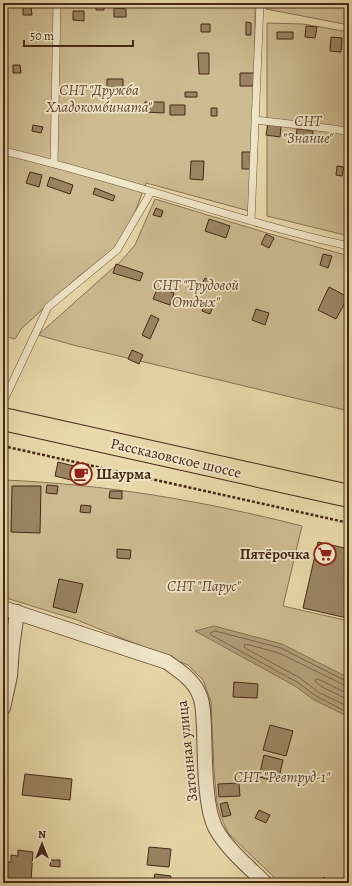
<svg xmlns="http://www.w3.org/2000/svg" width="352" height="886" viewBox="0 0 352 886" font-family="Alegreya,serif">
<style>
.green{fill:#cdbb91;stroke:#8a7154}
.water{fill:#b19c78;stroke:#876d51}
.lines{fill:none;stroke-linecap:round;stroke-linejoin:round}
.shore{stroke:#7c6247;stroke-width:1}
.building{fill:#9b8463;stroke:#472716}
.lane-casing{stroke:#6f543b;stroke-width:8}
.street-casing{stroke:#6f543b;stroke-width:16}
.primary-casing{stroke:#472716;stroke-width:24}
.path{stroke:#472716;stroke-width:2.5;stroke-dasharray:3 2;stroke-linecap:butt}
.lane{stroke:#f0e6c8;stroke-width:7}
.street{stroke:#f0e6c8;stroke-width:14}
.primary{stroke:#e8d9aa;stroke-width:22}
.labels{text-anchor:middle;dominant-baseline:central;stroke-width:3.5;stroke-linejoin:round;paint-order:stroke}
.park-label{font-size:15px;font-style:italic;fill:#62452f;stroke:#f0e6c8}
.street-label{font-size:15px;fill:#472716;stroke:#f0e6c8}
.poi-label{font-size:15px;font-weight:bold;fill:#472716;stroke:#f0e6c8;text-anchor:start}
</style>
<rect width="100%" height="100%" fill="#e8d9aa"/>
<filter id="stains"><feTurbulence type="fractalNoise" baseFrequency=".005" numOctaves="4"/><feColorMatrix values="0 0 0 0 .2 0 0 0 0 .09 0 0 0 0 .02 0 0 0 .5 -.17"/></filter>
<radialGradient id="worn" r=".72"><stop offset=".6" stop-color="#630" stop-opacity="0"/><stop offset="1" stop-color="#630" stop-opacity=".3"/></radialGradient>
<path class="green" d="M3,3H255V92L253,212L146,183L123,244L79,276L21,329L15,339L3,336Z
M266,3H349V25L266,9Z
M267,23L303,24L349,32V236L267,216Z
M155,199L267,233L349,256V411L73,345L38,335L121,261L135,245Z
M3,480C104,484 204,501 302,526L283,606L349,621V883H280L228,833L221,817L217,803L214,770L211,702L203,680L188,665L77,620L3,597Z"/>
<path class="water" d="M214,626L282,644L349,678V717L314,700L295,686L195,631Z"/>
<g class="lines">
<path class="shore" d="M349,681H346L281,648L215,631L210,633L211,635L297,682L316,696L349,713
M349,686L344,685L279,653L246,644L244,645L245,648L300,678L318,692L349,707
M349,692L342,691L318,679L315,680L316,682L322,687L349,700"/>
</g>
<path class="building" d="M3,3H8V7H3Z
M96,3H104V10H96Z
M23,6H31L32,15H23Z
M114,8L126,9V17H114Z
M73,11H84V21L73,20Z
M246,22L251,23V35H246Z
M201,24H210V32H201Z
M306,26L317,27L315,38L305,37Z
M277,32H293V39H277Z
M331,37L342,38L341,52L330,51Z
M198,53H209V74H199Z
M13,65H20L21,73H13Z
M240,73H254V86H240Z
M107,79H123V89H107Z
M185,92H197V97H185Z
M145,102H164V113L145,112Z
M170,105H185V115H170Z
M211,108H217V116H211Z
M268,124L281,126L280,137L266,135Z
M33,125L43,127L41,133L32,131Z
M297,129L313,131L312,141L296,139Z
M242,152H252V169H242Z
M191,161H204L203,180L190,179Z
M337,166L344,167L342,176L336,175Z
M30,172L42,175L39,187L26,183Z
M50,177L73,185L70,194L47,186Z
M95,188L115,196L113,201L93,194Z
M156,208L163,211L161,217L153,215Z
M209,219L230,226L226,238L205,231Z
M266,234L274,238L269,248L261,244Z
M323,254L332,256L328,268L320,265Z
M116,264L143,273L140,281L113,273Z
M349,275V290L344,288Z
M205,278L212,282L207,291L200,288Z
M158,287L174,293L170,305L153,299Z
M329,287L348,297L336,319L318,310Z
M207,299L215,302L210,314L202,311Z
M256,309L269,313L265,325L252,320Z
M151,315L159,319L150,339L142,335Z
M132,350L143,355L139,364L128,359Z
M58,462L90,470L87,484L55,476Z
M47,485L58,486L57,494L46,493Z
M12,486H41L40,533L11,532Z
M110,491H122V499L109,498Z
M3,492H7L6,525H3Z
M81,505L91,506L90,513L80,512Z
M318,542L349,549V608L347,618L303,608Z
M117,549L131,550L130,559L117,558Z
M59,579L83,584L76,613L53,607Z
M234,682L258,684L257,698L233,697Z
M270,725L293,731L286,756L263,750Z
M264,755L283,760L278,782L259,777Z
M25,774L72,779L70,800L22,795Z
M239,783L240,796L219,797L218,784Z
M227,802L231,815L223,817L220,804Z
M259,810L270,815L266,823L255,818Z
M149,847L171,849L169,867L147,865Z
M18,850L33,852L31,881L3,878V862H11V855L18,856Z
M51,860H60V867L50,866Z
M155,874L171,876L169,883H153Z
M324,877L328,882L327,883H318Z"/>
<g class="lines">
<g class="lane-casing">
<path id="lane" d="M255,120L334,129L349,132
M3,151C120,178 232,220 349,246
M54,163L57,3
M251,221L260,3
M3,402L48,307L117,250L151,192"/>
</g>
<g class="street-casing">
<path id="street" d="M3,608L167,662C179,671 193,679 199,694C204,703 203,716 204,727C205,754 204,807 216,829C227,849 249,867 265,883
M3,708L10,676L12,648L17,612"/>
</g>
<g class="primary-casing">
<path id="primary" d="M3,419L349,496"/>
</g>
<path class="path" d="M3,446L349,523"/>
<use href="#lane" class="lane"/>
<use href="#street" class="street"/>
<use href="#primary" class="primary"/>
</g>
<defs>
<g id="cafe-ring" transform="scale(1.15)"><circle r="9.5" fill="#f0e6c8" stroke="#8f2418" stroke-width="1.5"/><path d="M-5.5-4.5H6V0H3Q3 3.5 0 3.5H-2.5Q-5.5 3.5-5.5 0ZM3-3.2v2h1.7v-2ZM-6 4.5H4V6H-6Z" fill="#8f2418"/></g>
<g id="supermarket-ring" transform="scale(1.15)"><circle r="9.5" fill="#f0e6c8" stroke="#8f2418" stroke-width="1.5"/><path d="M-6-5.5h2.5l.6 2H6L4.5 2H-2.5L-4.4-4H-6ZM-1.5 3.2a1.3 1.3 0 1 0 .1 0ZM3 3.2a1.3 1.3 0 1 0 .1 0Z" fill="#8f2418"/></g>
</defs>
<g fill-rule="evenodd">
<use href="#cafe-ring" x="81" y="474"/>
<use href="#supermarket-ring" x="325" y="554"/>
</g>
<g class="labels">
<g class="park-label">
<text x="99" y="90">СНТ "Дружба<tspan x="99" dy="17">Хладокомбината"</tspan></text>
<text x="308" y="121">СНТ<tspan x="308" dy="17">"Знание"</tspan></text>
<text x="196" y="285">СНТ "Трудовой<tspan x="196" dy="17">Отдых"</tspan></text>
<text x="204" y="586">СНТ "Парус"</text>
<text x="282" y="777">СНТ "Ревтруд-1"</text>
</g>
<g class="street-label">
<text transform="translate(176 458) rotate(13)">Рассказовское шоссе</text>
<text transform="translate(187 751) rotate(-96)">Затонная улица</text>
</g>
<g class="poi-label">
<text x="96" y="474">Шаурма</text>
<text x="310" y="554" text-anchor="end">Пятёрочка</text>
</g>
</g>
<rect width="352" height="886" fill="none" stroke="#e8d9aa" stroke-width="16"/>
<rect x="4" y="4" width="344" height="878" fill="none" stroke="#472716" stroke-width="2"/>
<rect x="8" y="8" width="336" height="870" fill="none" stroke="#472716"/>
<g transform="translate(42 844)" stroke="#f0e6c8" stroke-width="3" paint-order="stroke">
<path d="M0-3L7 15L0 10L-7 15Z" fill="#472716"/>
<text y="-6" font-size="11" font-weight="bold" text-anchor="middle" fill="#472716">N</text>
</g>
<path d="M24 40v6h109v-6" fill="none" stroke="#472716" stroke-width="2"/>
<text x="30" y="40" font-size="12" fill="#472716" stroke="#f0e6c8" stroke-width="3" paint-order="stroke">50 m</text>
<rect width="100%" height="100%" filter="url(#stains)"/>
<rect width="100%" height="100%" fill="url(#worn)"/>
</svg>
